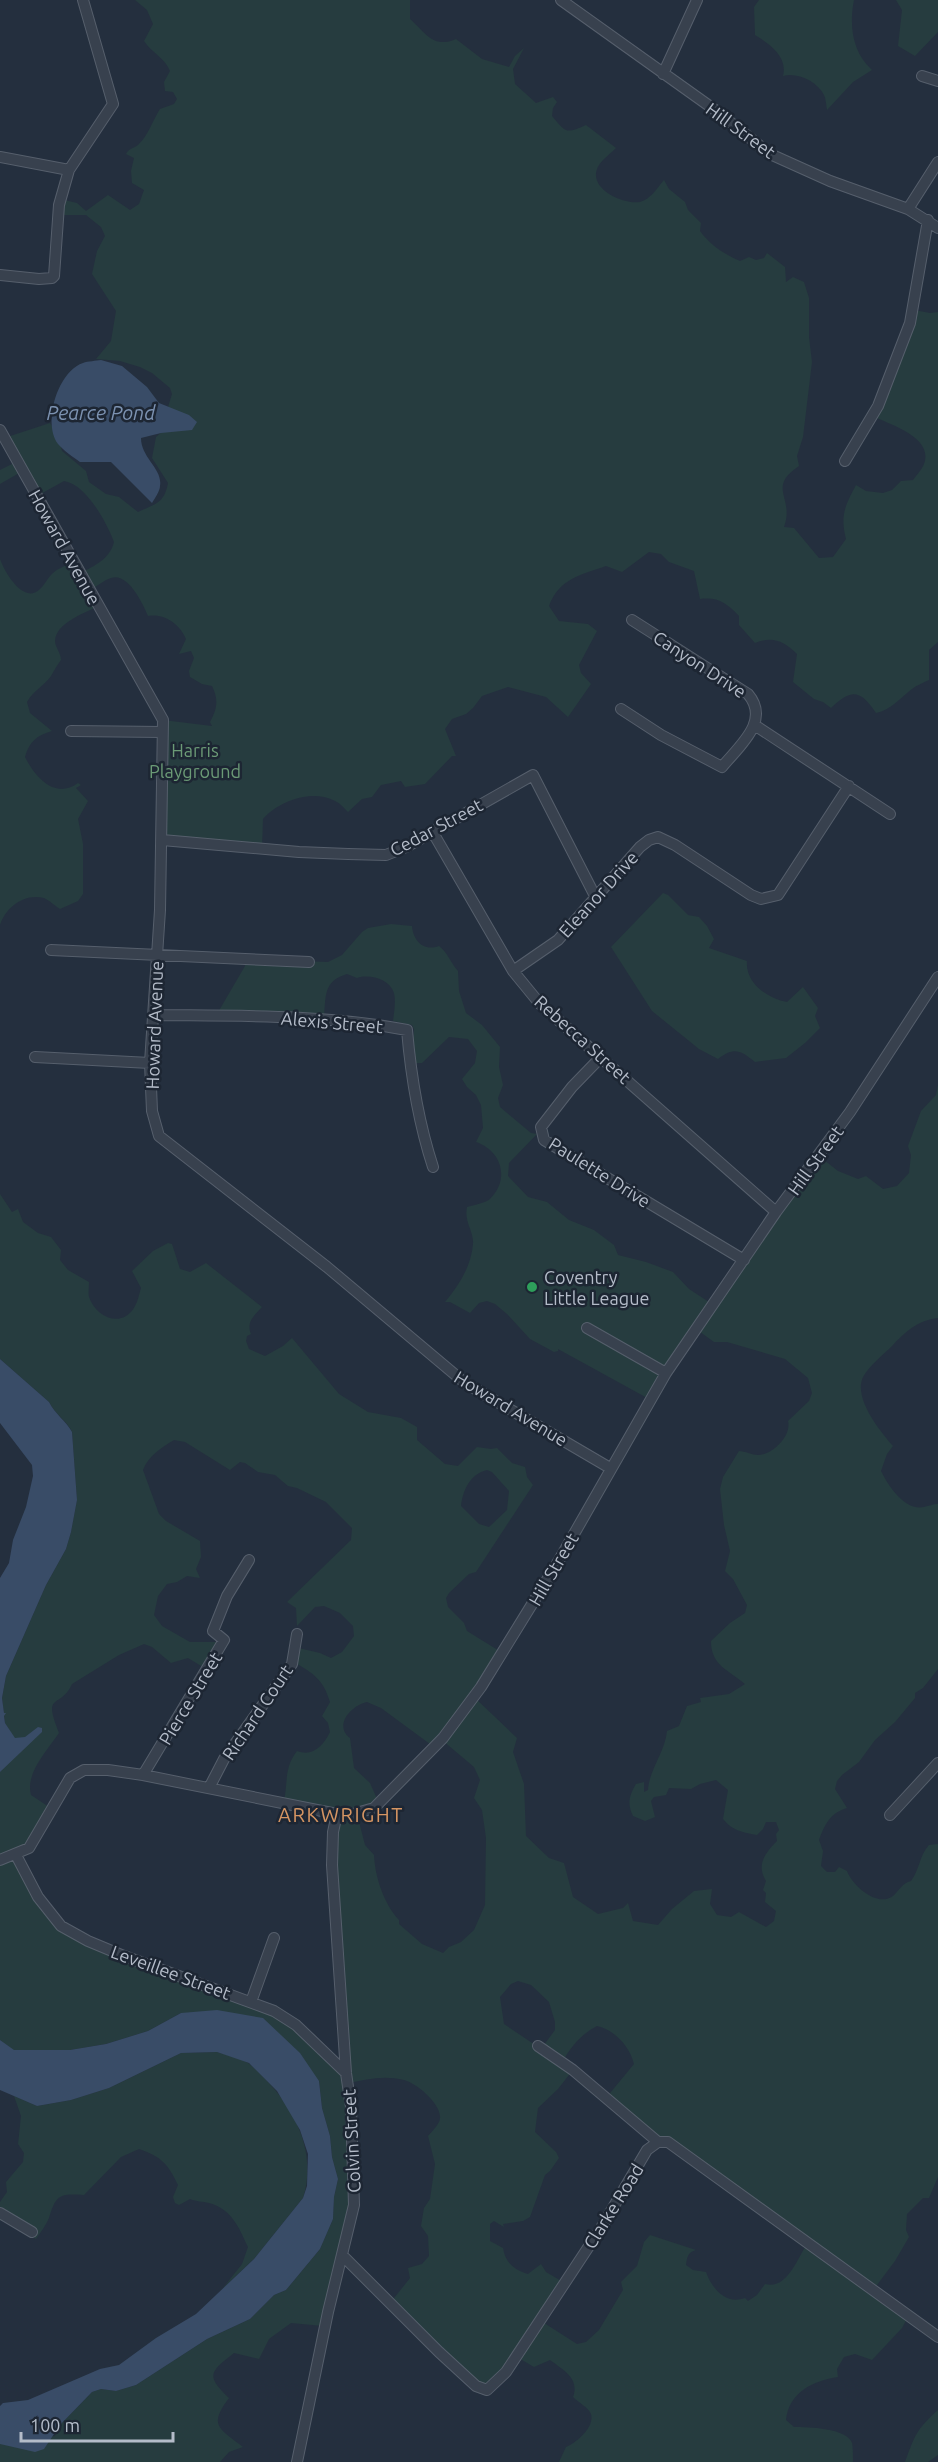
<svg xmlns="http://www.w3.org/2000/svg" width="938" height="2462" viewBox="0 0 938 2462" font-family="Ubuntu,sans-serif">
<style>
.green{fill:#263c3f;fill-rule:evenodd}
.water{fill:#394c67}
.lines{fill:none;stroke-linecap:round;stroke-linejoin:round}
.minor-casing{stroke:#565f6c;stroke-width:12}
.minor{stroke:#38414e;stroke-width:10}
.leisure-dot{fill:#2e9e5b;stroke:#1d2633;stroke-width:2}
.labels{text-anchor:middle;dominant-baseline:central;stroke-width:5;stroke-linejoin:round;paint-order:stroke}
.street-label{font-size:18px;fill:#b4bcc9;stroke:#1d2633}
.park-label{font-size:18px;fill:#6b9a76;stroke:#1d2633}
.poi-label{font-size:18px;fill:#b4bcc9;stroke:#1d2633;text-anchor:start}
.water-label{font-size:20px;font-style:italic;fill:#7c92b1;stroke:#1d2633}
.neighbourhood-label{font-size:20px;letter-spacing:1.5px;fill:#d59563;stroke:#1d2633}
</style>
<rect width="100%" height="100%" fill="#242f3e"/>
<path class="green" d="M135,0H410V19C426,33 433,49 456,39L482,59L509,67L515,56L524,48L513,69L515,84L536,103L553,97L557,102L553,108L552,116C566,133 566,134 586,125L616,148C611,153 603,159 599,165C585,187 622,205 640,202C651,199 657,188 664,180L669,189L685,202L688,210L701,223L700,231C710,245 724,254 740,261L749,257L756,260L764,258L767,253L785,267L786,282L793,277L804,282L809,298V337L812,362L803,437L797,456L799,466C766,488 795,497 784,527L794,528L819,558L833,557L846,539C840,515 845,506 856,485L866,491L883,493L892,490L901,481L913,480C917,475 922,469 924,464C934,437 890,425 873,416L914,310L930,313L938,312V642L929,650V680C923,683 917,685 912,689C900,698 891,710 876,713C860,689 851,689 831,708L823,702L814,699L793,682L797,654C784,641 772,636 755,643L739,625V616C726,603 719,597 700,599L694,571L669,562L661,554L649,552L622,572L606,566C580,575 559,579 549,606L559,621L588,624L597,631L579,665L581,673L591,684L568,717L546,697L508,687L482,696L473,708L466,714L452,719L445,729L456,756H452L425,784L405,787L401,781L381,785L372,797L362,799L348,812C344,808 339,802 333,800C311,789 277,802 263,819L262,848L162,840L163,720L212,726L210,722C217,709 219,700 212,686L202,684L190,677L189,671L194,658L191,651L179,654L186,639C180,624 164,613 148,616C143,604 128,572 111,578C104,580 96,587 90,590L96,607C83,614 56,623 55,641C55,647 61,653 61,660C57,665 54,671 51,676C45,685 33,691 27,702L30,713L52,731C37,735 29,742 25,757C35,777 55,800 78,783L81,785L76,788L88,801L78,819L83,844V894L78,901L60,909C55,906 49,900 44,898C24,893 6,907 0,925V559C4,571 23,604 39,590C44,586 47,579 51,575C56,569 65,566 72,563L81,573C94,566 110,559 114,542C107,523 86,484 64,481L37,496L21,472L0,484V470L14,463L4,438L50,423L59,438L62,451L86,471L89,482L106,494L119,497L138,512C155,504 164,504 168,483L152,458L156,437L172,423L168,407L172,394L170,388L152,373L140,367L120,361L96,359L111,341L116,311L92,274L97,251L105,236L101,227L86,215H59L60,199L77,203L86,211L108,195L130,210L139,204L144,190L132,183L131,171L134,158L126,154C129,148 133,149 138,145C148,136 153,120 160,109L174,104L177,99L173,92L165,91L164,82L170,71C165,58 152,53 144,41L153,24L147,10Z
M759,0H854C849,25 852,52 872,70L853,82L827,110C826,105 826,99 824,95C817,81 797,72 783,76C788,57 770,44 755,35L754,7Z
M896,0H938V32L915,56L898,46L902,10Z
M663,893L668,895L688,915L699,917L707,926L714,939L709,948L747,961C745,983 767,998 787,1002L803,987L818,1008L815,1016L820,1028L805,1043L786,1058L755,1062C740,1050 734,1047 718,1059L699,1049L652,1011L611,947Z
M391,924L412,926C413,940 423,952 439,946C448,953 450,962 458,971L459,991L466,1013L482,1025L500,1047L499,1067L503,1085L498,1098L500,1107L531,1133L537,1134L509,1163L508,1176L528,1197L547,1202L569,1220L594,1230L614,1245L618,1255L646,1262L673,1272L689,1289L712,1304L819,1156L838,1171L858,1179L866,1176L883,1189L897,1186L909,1173L911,1155L908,1146L921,1111L936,1095L938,1085V1318C918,1320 905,1332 892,1346C883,1355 869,1366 863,1377C853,1398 880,1431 893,1446L887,1454L881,1471C888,1485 904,1511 924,1507C929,1506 933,1504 938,1504V1669L923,1688L915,1693V1698L895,1722L875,1740L859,1762L842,1775L837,1781L835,1789L847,1808C830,1813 825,1824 819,1840L823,1851L821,1866L827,1872H835L839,1867L847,1871C852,1885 877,1908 893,1896C899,1891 902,1883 911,1881C920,1869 919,1856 929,1845L938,1844V2177L929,2198H923L907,2214L906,2230L909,2237L895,2261L874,2289L908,2317L902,2328L872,2360L855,2354L844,2357L837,2369L838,2377C813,2381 789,2392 786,2420L794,2427C808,2427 847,2428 852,2443C853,2448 853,2456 853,2462H559L566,2447C576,2443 595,2427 591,2414C589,2408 578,2402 573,2397C580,2378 563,2370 550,2360L534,2367L517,2357L483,2389L391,2302L410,2278L408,2268L422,2264L429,2256L428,2236L421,2226L424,2208L430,2199L435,2164L428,2136C433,2130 441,2123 440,2116C439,2102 416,2083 404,2080C385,2075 367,2079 348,2083L354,2183L323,2326L291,2323L269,2339L259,2359L234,2353C210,2372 205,2375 229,2398C208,2426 219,2428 243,2447L229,2452L220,2462H0V2444L55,2436L60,2425L92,2392L101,2389L116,2391L136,2385L207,2339L250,2319L274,2295L286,2290L320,2249L333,2219L334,2197L338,2179L332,2157L330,2136L322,2108L319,2081L181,2013L148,2031L106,2044L70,2050L14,2051L0,2040V1772L13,1755L17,1743L5,1723L2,1698L6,1676L46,1585L66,1549L71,1532L77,1500L72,1432C67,1421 55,1414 49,1402L0,1359V1194L12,1212L18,1209L23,1222L38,1233L51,1237L61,1250L60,1260L68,1270L89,1282C89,1287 88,1293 89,1297C96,1318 123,1329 135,1306C138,1301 139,1294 141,1288L132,1271L153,1251L168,1243L172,1244L180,1269L190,1272L206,1263L262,1307C254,1316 246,1322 251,1334L247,1336L246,1341L249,1349L265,1356L283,1346L292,1338L339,1394L368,1412L401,1418L417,1427V1440L445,1464L458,1466L477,1447L491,1449L497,1448L512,1463L525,1467L527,1477L533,1485L476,1572L469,1574L449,1593L446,1598L448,1607L464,1623L467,1631L501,1652L474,1697L517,1738L513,1752L524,1784L526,1836L549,1858L564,1863L573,1897L598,1914L623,1908L628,1903L633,1921L658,1925L672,1909L694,1891L712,1889L710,1904L717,1915L731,1917L739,1912L766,1927L774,1921L776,1911L765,1902L766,1893L763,1890L766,1881C756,1865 765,1853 777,1841L776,1834L779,1830L776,1822H766L763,1829L757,1835C742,1832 733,1831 723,1819L728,1790L716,1780L700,1784L691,1789L669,1788L666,1795L654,1797L651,1801L655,1817L645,1821L633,1816C627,1804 629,1796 636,1784L644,1782V1792L648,1790C649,1770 665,1752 667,1731L679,1726L687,1706L701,1702L700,1698L729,1694L745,1684C729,1670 711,1666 711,1641L730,1623L745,1613L747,1605L733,1579L725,1571L730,1551L724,1525L720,1489L723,1477L739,1451C745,1451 752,1455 758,1455C773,1455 792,1435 788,1421L809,1401L812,1393L808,1378L785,1359L727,1342H714L696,1329L649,1399L558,1349V1351L554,1352L530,1339L507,1314L495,1304L487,1301L479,1303L470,1313L450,1302H445C459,1285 471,1267 473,1244C474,1231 464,1223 467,1207C474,1205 485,1203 490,1199C510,1179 502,1151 476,1142L483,1128L481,1105L476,1095L467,1087L462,1079L475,1063L477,1051L468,1039L449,1037L422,1063H412L414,1029L412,1025L393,1021C394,1013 396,1001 394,993C389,978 369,974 357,978L347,974C323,981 326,996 324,1018L217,1014L245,966V959L328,962L342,955L362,932L368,928ZM174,1440L185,1442L230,1470L240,1462L245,1463L258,1472L275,1475L288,1486L297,1488L326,1502L352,1528L351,1540L287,1602L296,1608L297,1626L315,1607L324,1606L340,1613L353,1626L354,1636L342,1652L331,1658L320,1653L294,1647V1662C314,1674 323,1679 330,1702L322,1716L328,1723L330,1732C323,1746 313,1757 297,1751C284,1768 288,1781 284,1802L336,1817L340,2069L274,2012L61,1927L17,1854L41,1830L49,1807L31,1795C25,1773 47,1751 59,1733C42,1691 60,1710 72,1684L119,1655L144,1644L152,1647L171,1663L188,1658L208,1670L218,1642H190L162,1626L154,1615L158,1596L167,1584L177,1582L187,1576L200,1578L196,1569L201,1557L200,1541L166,1521L159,1514L143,1470C148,1456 162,1447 174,1440ZM487,1470L492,1472L509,1491L507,1510L489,1527L479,1524L461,1506C463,1490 470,1474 487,1470ZM367,1702L381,1708L434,1747L442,1740L474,1767L480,1780L474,1798L482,1810L486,1838L485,1905L474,1930L461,1942L449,1947L443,1953L422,1944L399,1924V1920C384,1904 375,1877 374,1855L365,1845L357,1814L378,1801L370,1783L354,1768L350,1738C333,1725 352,1705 367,1702ZM518,1981L531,1985L549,2002L555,2022V2030L541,2049L504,2024L500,1997L511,1984ZM597,2026C615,2030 630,2047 634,2064L606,2098L807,2244C797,2259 787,2290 765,2284L757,2295L748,2301L745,2298C726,2305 712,2289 706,2272L693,2270L686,2265C687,2257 688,2252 696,2250L650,2235L644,2242L637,2266L621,2282L623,2290L599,2330L586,2342L577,2344L541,2321L563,2282L546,2272L541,2264L528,2274C514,2270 505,2262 503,2248L490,2241V2224L494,2221L504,2227L503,2224L523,2221L530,2217L545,2175L550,2171L559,2158L556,2152L535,2132L538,2108L558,2089L572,2071L562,2062C572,2046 580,2035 597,2026Z
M217,2052C227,2055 239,2058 248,2063C254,2067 260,2074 265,2079C296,2110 317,2154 303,2198L254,2259L223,2288L242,2264L248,2247C239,2228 232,2209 209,2203C202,2201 197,2202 190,2199L179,2205L175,2203L173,2197L178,2185C168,2164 162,2157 139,2149L121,2157L84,2195C59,2193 56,2195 49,2218C46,2225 41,2232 36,2239L0,2216V2202L7,2192L6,2182L23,2162L24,2153L18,2144L21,2116L14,2096L37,2106L71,2100L109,2088L181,2053Z
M938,2410V2455L928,2462H905C915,2435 916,2430 938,2410Z"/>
<path class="water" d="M101,360L122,366L147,387L159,403L189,415L197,422L192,430L161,433L141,438C141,458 163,469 160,486C160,491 155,498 152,503L111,462H80C73,457 64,451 58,444C42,423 58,371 83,363C88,361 96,361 101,360Z
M0,1359L49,1402C55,1414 66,1421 72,1432L77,1500L71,1532L66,1549L46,1585L6,1676L2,1698L4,1713H6L4,1716L5,1723L15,1738L25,1737L38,1727L42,1728V1732L0,1772V1578L9,1563L13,1540L26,1507L33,1476L32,1465L0,1423Z
M217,2010L263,2018L300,2053L319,2081L322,2108L330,2136L332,2157L338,2179L334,2197L333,2219L320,2249L286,2290L274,2295L250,2319L207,2339L136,2385L116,2391L101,2389L92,2392L60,2425L44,2449L35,2452L0,2444V2406L3,2403L28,2400L100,2369L119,2365L156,2338L196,2314L254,2259L303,2198L307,2186L308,2154L300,2130L277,2091L249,2063L217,2052L181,2053L109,2088L71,2100L37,2106L0,2090V2040L14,2050H70L106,2044L148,2031L181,2013Z"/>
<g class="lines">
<g class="minor-casing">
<path id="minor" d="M561,0L715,110L770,154L830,181L908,209L938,228
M663,74L697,0
M922,76L938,81
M0,157L69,170
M908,209L938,162
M0,275L39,279L52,278L54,276L59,205L69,170L113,104L83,0
M0,430L163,720L160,910L150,1063L152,1111L159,1136L327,1267L465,1383L610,1468
M845,461L878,406L910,323L928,220
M621,709L661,735L722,767C739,746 771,721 748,694L632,620
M756,726L890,814
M71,731L162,732
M432,831L513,971L540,1004L776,1212
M162,840L299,852L348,854L386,855L406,847L533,775L595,896
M51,950L309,962
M513,971L558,940L640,847L649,840L658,837L675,845L751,895L761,899L778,895L849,786
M153,1015C238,1016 323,1014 407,1030C411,1077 418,1121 433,1167
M35,1057L150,1063
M601,1057L572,1087L541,1127L544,1140L744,1260
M587,1328L666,1373
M143,1775L224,1640L213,1631L227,1596L249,1560
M209,1788L224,1759L292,1664L297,1634
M890,1815L938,1763
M16,1855L38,1897L61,1926L88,1941L124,1956L274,2011L296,2025L346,2073
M0,1860L29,1848L70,1778L84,1770H108L143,1775L337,1814H353L374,1808L443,1738L481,1687L558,1562L666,1373L776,1212L850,1112L938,977
M251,2002L274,1938
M538,2046L573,2070L658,2142
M0,2213L32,2232
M343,2256L439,2352L476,2386L487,2390L506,2372L601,2228L647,2150L658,2142H668L938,2337
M297,2462L328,2312L354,2205L351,2107L346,2073L332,1865L333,1832L337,1814"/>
</g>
<use href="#minor" class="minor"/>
</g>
<circle class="leisure-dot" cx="532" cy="1287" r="6"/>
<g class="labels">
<g class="street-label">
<text transform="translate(741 130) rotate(36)">Hill Street</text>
<text transform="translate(65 547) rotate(61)">Howard Avenue</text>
<text transform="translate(700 664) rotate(33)">Canyon Drive</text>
<text transform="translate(436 827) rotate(-28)">Cedar Street</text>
<text transform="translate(598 894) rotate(-48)">Eleanor Drive</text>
<text transform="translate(332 1022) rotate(5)">Alexis Street</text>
<text transform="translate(154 1025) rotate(-88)">Howard Avenue</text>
<text transform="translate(583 1039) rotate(42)">Rebecca Street</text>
<text transform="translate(815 1160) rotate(-54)">Hill Street</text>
<text transform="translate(600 1172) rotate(32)">Paulette Drive</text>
<text transform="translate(511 1408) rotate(31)">Howard Avenue</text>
<text transform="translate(553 1569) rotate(-60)">Hill Street</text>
<text transform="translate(190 1698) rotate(-59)">Pierce Street</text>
<text transform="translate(257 1712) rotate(-56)">Richard Court</text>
<text transform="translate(171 1972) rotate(20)">Leveillee Street</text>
<text transform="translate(351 2141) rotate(-93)">Colvin Street</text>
<text transform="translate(613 2206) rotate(-58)">Clarke Road</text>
</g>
<g class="park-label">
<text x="195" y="750">Harris<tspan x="195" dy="21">Playground</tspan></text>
</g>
<g class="poi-label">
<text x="544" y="1277">Coventry<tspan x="544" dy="21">Little League</tspan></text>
</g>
<g class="water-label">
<text x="101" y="412">Pearce Pond</text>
</g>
<g class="neighbourhood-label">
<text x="341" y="1814">ARKWRIGHT</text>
</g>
</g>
<path d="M21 2432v9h152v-9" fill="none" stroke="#b4bcc9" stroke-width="3"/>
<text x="30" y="2432" font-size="18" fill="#b4bcc9" stroke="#1d2633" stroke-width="4.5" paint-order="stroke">100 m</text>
</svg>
